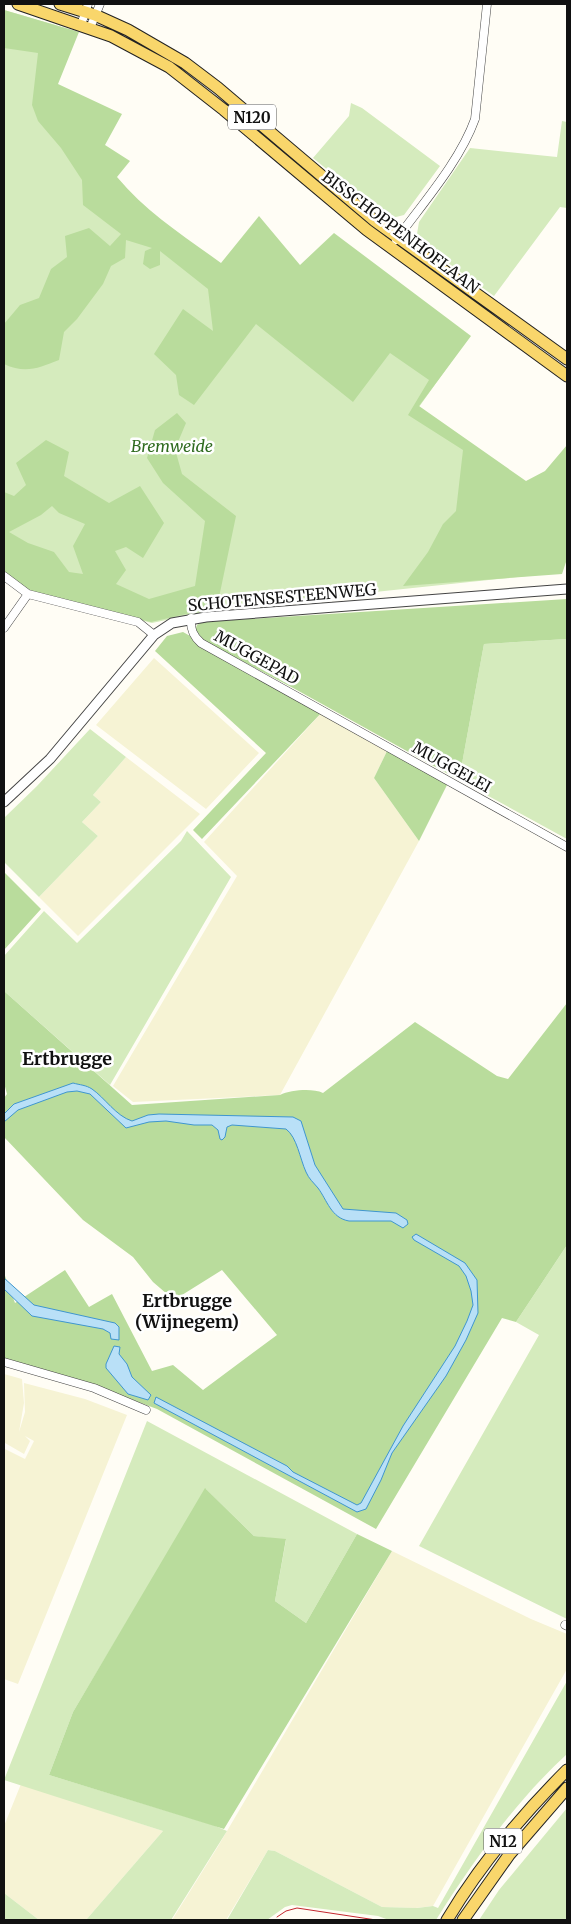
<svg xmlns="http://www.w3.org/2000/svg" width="571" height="1924" viewBox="0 0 571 1924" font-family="Merriweather,serif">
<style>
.farmland{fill:#f6f3d4}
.green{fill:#d5ebbd}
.forest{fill:#b9dc9c;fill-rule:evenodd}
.water{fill:#b9e0f7;stroke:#3f96cf}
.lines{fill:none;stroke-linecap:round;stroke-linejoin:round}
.minor-casing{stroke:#444;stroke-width:9}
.tertiary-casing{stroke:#444;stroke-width:11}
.primary-casing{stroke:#222;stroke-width:13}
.minor{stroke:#fff;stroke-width:8}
.tertiary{stroke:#fff;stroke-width:9}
.primary{stroke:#f9d66b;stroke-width:11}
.tram{stroke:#c4262e;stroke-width:1}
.labels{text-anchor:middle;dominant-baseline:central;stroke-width:5;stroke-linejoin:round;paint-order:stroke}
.shield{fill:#fff;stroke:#585858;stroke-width:1}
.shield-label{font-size:15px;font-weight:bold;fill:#111}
.street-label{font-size:16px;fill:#111;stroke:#fff}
.park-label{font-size:16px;font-style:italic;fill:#2f6b1f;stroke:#fff}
.neighbourhood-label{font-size:18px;font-weight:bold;fill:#111;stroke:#fff}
</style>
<rect width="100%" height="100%" fill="#fffdf5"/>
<path class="farmland" d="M154,658L259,753L206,809L96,725Z
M324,710L389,747L374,778L419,841L280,1095L133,1102L113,1086L237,876L204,842Z
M126,757L200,814L78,936L39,897L98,836L82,822L101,802L93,795Z
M4,1374L22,1379L24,1403L19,1432L25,1412L24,1383L85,1399L127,1415L18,1684L4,1679V1450L5,1449L25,1459L34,1441L25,1436L30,1441L24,1454L5,1443L4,1445Z
M392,1551L531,1619L567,1634V1669L433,1906L416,1908L382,1907L275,1851L268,1850L226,1920H172L217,1848Z
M21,1784L163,1831L86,1920H39L4,1893V1826Z"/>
<path class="green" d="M4,10L75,31L49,92L113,185L268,308L469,337L419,407L522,480L546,574L223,608L152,623L36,596L4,570Z
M351,103L362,108L440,166L404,215L388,219L313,158L349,116Z
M562,121L567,122V208L560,207L494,296L419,242L417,234L419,222L470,148L557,157Z
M567,639V839L459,780L484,644Z
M90,729L126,757L93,795L101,802L82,822L98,836L39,897L4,862V818L37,786Z
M187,831L231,877L110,1085L4,991V956L44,911L77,943L181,841Z
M567,1245V1619L419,1546L539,1335L516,1322Z
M147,1421L357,1534L306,1623L275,1601L286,1540L254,1536L206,1489L73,1712L49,1775L213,1825L227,1831L171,1920H86L163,1831L4,1780Z
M567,1681V1754C515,1802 474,1860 436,1920H389L378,1916L292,1905L285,1907L267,1920H227L268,1850L275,1851L382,1907L417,1908L433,1906L438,1908Z
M567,1808V1920H479L499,1890Z
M4,1893L39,1920H4Z"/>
<path class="forest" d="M4,10L79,32L58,84L122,114L105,145L130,161L117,177C146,212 184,236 221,263L259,216L300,265L334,233L471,336L419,406L526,481L545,471L567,445V559L562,574L403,586L428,552L443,524L456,511L463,450L408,415L429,380L390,353L353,402L256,324L194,405L179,395L176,375L154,354L183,309L213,331L208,289L160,251V265L150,269L143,264L145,251L152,248L126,240L125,258L111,266L103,284L77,319L64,332L59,360C39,368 25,374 4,364V324L20,305L39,298L51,269L67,257L65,236L89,228L110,246L121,234L83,205L82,180L61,148L38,121L32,105L38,53L4,48Z
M177,413L186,423L175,449L182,474L236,516L217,607L151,622L32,593L4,571V492L14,496L26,485L16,463L46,440L69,452L64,476L109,503L140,486L164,523L143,558L126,547L115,551L126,570L116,584L149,599L195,586L205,521L163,483L147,458L155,430ZM52,506L59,513L85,524L73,546L83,574L69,572L54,552L28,543L9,532L41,515Z
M567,599V639L484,644L459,780L295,689L202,640L195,630L197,625L202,622Z
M183,632L324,710L202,839L193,830L266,753L155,651L167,636Z
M389,747L449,781L419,841L374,778Z
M4,872L41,909L4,950Z
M4,991L132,1105L280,1095C291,1090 312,1088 323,1093L415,1022L497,1076L508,1079L567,1003V1245L516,1322L502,1318L376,1529L157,1409L109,1391L4,1360V1273L15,1303L65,1270L89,1307L112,1294L152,1371L173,1365L203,1390L277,1335L222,1270L174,1300L153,1282L133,1257L83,1220L4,1137V1098L7,1094L4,1083Z
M205,1488L254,1536L286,1539L275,1601L306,1623L357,1534L392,1551L224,1829L49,1775L73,1712Z"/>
<path class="water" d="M73,1083C80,1085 86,1085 92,1089C105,1098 116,1116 132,1121L148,1115L159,1114L293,1117L301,1121L315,1165L343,1209L396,1213L407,1220L408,1224L403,1228L391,1221H349C331,1218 327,1200 318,1188C313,1182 309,1179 306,1172C300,1159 297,1137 286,1129L232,1125L227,1127L225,1137L222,1140L220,1139L218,1130L212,1125H194L166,1121L149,1122L126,1128L90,1094L77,1091L67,1092L18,1110L4,1122V1114L14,1104Z
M416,1234L465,1263L477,1280L478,1313L466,1340L446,1376L392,1453L381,1480L366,1509L357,1512L154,1403L156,1397L287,1466L293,1472L357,1505L361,1503L403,1426L455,1346L467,1321L473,1305L471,1291L466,1276L459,1266L414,1240L412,1237Z
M4,1278L34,1305L115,1323L119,1327V1340L111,1339L110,1333L103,1329L32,1316L4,1289Z
M114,1346L120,1347L119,1354L127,1364L132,1377L151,1395L148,1400L128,1394L106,1368V1364Z"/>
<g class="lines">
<g class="minor-casing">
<path id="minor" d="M81,25L88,4
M90,28L100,4
M396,240C423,203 460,161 475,119L487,4
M4,576L28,594L138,622L154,635
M191,618C190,629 193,636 201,643L567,847
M4,628L28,594
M4,1362L94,1388L146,1410
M565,1625L567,1626"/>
</g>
<g class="tertiary-casing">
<path id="tertiary" d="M4,802L50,759L154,635L172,623L206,617L567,589"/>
</g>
<g class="primary-casing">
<path id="primary" d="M18,4L111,36L169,67L224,110L367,230L567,376
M60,4L95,15L128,30L185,63L218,88L375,221L567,359
M447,1920C480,1865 522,1815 567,1770
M463,1920L509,1855L567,1788"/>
</g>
<use href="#minor" class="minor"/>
<use href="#tertiary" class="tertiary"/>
<use href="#primary" class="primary"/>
<path class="tram" d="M277,1917L286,1911L297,1908L376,1920"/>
</g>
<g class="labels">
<g class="shield">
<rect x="228" y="104.5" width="48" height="25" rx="4"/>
<rect x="484" y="1828.5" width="38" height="25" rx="4"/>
</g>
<g class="shield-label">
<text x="252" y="117">N120</text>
<text x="503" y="1841">N12</text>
</g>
<g class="street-label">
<text transform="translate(401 232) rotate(37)">BISSCHOPPENHOFLAAN</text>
<text transform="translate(282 597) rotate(-5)">SCHOTENSESTEENWEG</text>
<text transform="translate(257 657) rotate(29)">MUGGEPAD</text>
<text transform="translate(452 767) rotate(29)">MUGGELEI</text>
</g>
<g class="park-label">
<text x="172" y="446">Bremweide</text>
</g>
<g class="neighbourhood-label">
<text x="67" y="1058">Ertbrugge</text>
<text x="187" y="1300">Ertbrugge<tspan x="187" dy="21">(Wijnegem)</tspan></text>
</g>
</g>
<rect width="571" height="1924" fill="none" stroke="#111111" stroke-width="10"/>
</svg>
